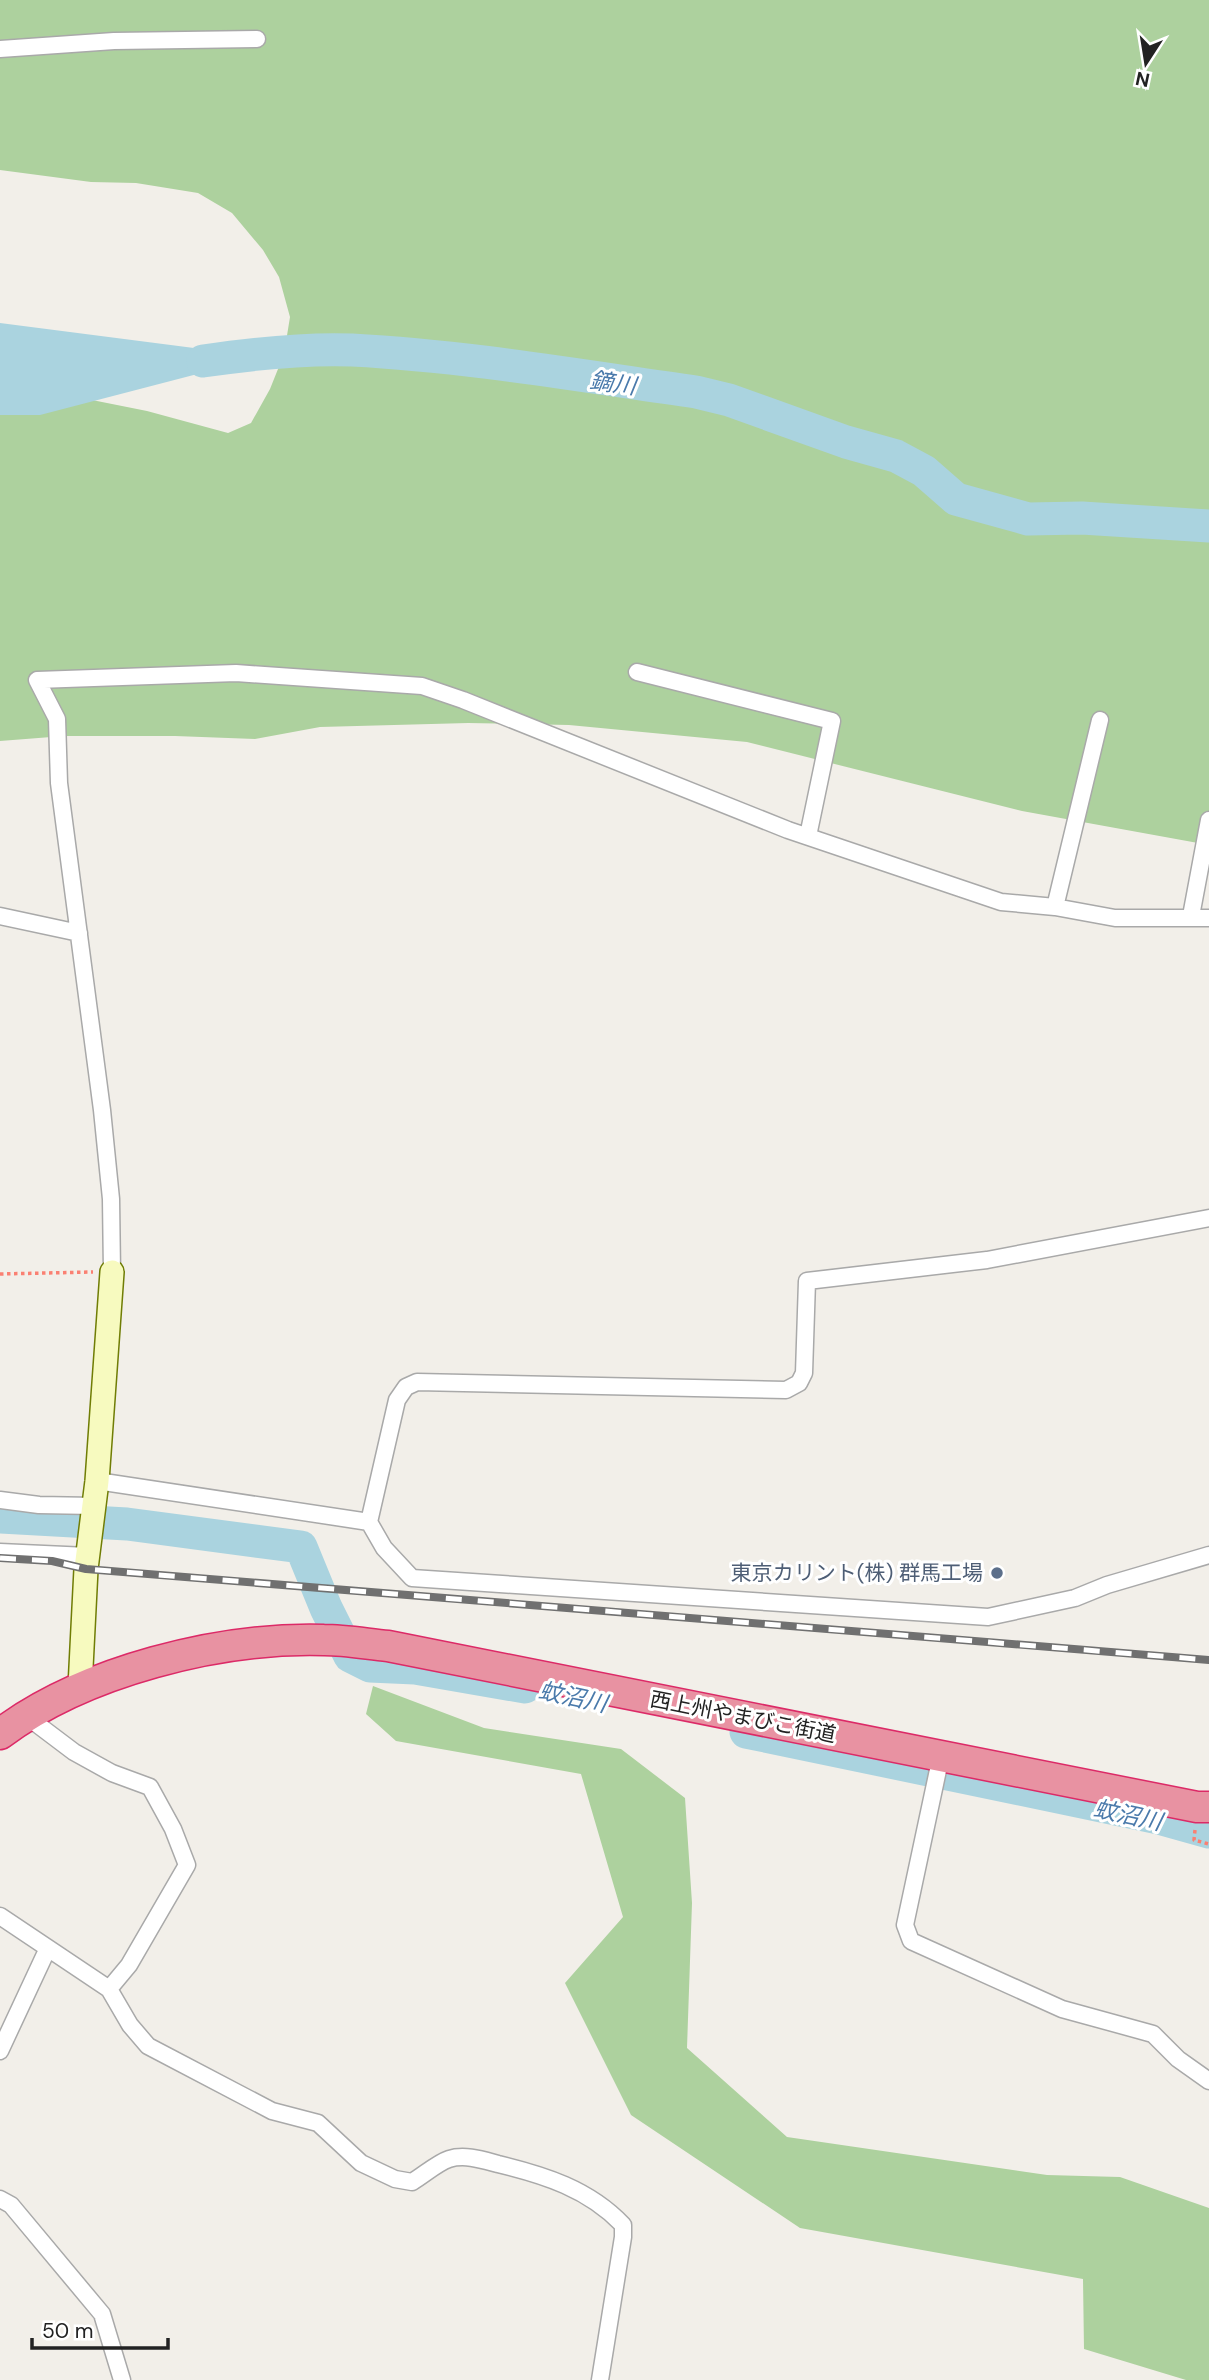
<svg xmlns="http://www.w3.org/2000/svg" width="1209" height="2380" viewBox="0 0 1209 2380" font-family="'DM Sans','Noto Sans JP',sans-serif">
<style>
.forest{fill:#add19e}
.water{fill:#aad3df}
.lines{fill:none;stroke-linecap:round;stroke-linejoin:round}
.river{stroke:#aad3df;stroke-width:33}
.street-casing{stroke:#a9a9a9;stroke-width:19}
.secondary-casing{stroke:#707d05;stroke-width:26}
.highway-casing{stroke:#dc2a67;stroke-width:33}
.path{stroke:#fa8072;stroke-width:3.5;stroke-dasharray:3.5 3.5;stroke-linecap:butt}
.street{stroke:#fff;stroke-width:16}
.secondary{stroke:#f7fabf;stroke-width:23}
.highway{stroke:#e892a2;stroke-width:30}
.rail-casing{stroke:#707070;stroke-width:8}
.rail{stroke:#fff;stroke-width:5;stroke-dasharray:16;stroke-linecap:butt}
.service-dot{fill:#5c6f8a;stroke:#fff;stroke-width:2.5}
.labels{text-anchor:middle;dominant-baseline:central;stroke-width:6;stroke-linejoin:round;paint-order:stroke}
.service-label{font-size:21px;fill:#4e5e75;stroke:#fff;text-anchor:end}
.street-label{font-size:21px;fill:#222;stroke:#fff}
.water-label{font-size:23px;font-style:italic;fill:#4a7aab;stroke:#fff}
</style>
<rect width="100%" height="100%" fill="#f2efe9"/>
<path class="forest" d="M0,0H1209V845L1022,811L747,742L569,725L468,723L320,727L255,739L175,736H64L0,741V388L92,400L147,411L228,433L251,423L270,389L284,354L290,317L279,277L263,250L232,213L198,193L136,183L91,182L0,170Z
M373,1686L484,1728L621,1749L685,1798L692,1903L687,2048L787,2137L1047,2175L1120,2177L1209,2208V2380H1186L1084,2349L1083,2279L800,2228L631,2115L565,1983L623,1917L581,1774L396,1741L366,1714Z"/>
<path class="water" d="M0,323L263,357L40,415H0Z"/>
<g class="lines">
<path class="river" d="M203,361C251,354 302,348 352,350C467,356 582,376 696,392L729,400L846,442L896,456L924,471L956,499L1028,519L1082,518L1209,526
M0,1517L127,1524L301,1547L326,1608L350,1656L370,1666L415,1668L525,1687
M746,1732L1159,1818L1209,1832"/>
<g class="street-casing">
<path id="street" d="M0,49L114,41L257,39
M637,672L832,721L808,836
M1055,907L1100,720
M0,916L79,933
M1191,916L1209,820
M1209,1218L987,1260L807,1281L804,1373L799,1383L786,1390L417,1382L406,1387L397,1400L369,1522L384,1548L412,1578L988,1617L1075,1598L1107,1585L1209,1555
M112,1272L111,1199L102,1110L59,783L57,719L37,680L236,673L422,686L463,700L788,830L1001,902L1055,907L1115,918H1209
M97,1481L369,1522
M0,1500L39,1505L95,1506
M0,1552L88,1556
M25,1715L74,1752L112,1773L150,1787L173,1829L187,1865L129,1965L109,1989
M941,1756L905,1925L911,1941L1062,2009L1153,2034L1178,2059L1209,2081
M0,1916L109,1989L130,2025L148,2046L272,2111L318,2123L361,2163L395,2179L412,2182C424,2175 437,2163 449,2159C465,2154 483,2160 498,2164C544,2175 589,2189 623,2225V2237L600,2380
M0,2051L48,1948
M0,2199L11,2205L102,2314L122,2380"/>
</g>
<g class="secondary-casing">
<path id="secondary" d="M80,1687L86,1569L97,1481L112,1272"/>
</g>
<g class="highway-casing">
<path id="highway" d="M0,1734C84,1671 219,1637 324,1640C345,1640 367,1644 388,1646L1197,1807H1209"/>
</g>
<path class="path" d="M0,1274L93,1272
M1195,1830L1194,1840L1209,1844"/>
<use href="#street" class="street"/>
<use href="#secondary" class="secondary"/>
<use href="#highway" class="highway"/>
<g class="rail-casing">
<path id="rail" d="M0,1558L52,1561L86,1569L1209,1660"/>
</g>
<use href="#rail" class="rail"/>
</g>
<circle class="service-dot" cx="997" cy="1573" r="7"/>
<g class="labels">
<g class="service-label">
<text x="983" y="1573">東京カリント(株) 群馬工場</text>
</g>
<g class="street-label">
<text transform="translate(743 1717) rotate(11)">西上州やまびこ街道</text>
</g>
<g class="water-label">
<text transform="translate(613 383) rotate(8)">鏑川</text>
<text transform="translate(573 1697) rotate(12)">蚊沼川</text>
<text transform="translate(1128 1815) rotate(12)">蚊沼川</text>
</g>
</g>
<g transform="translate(1146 63) rotate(192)" stroke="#ffffff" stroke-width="5" paint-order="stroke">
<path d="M0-5L12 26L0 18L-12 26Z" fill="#222222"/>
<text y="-10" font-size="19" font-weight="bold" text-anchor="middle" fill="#222222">N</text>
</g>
<path d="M32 2338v10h136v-10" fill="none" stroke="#222222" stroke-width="3.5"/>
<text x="42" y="2338" font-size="21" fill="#222222" stroke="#ffffff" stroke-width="5" paint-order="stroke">50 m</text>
</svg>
